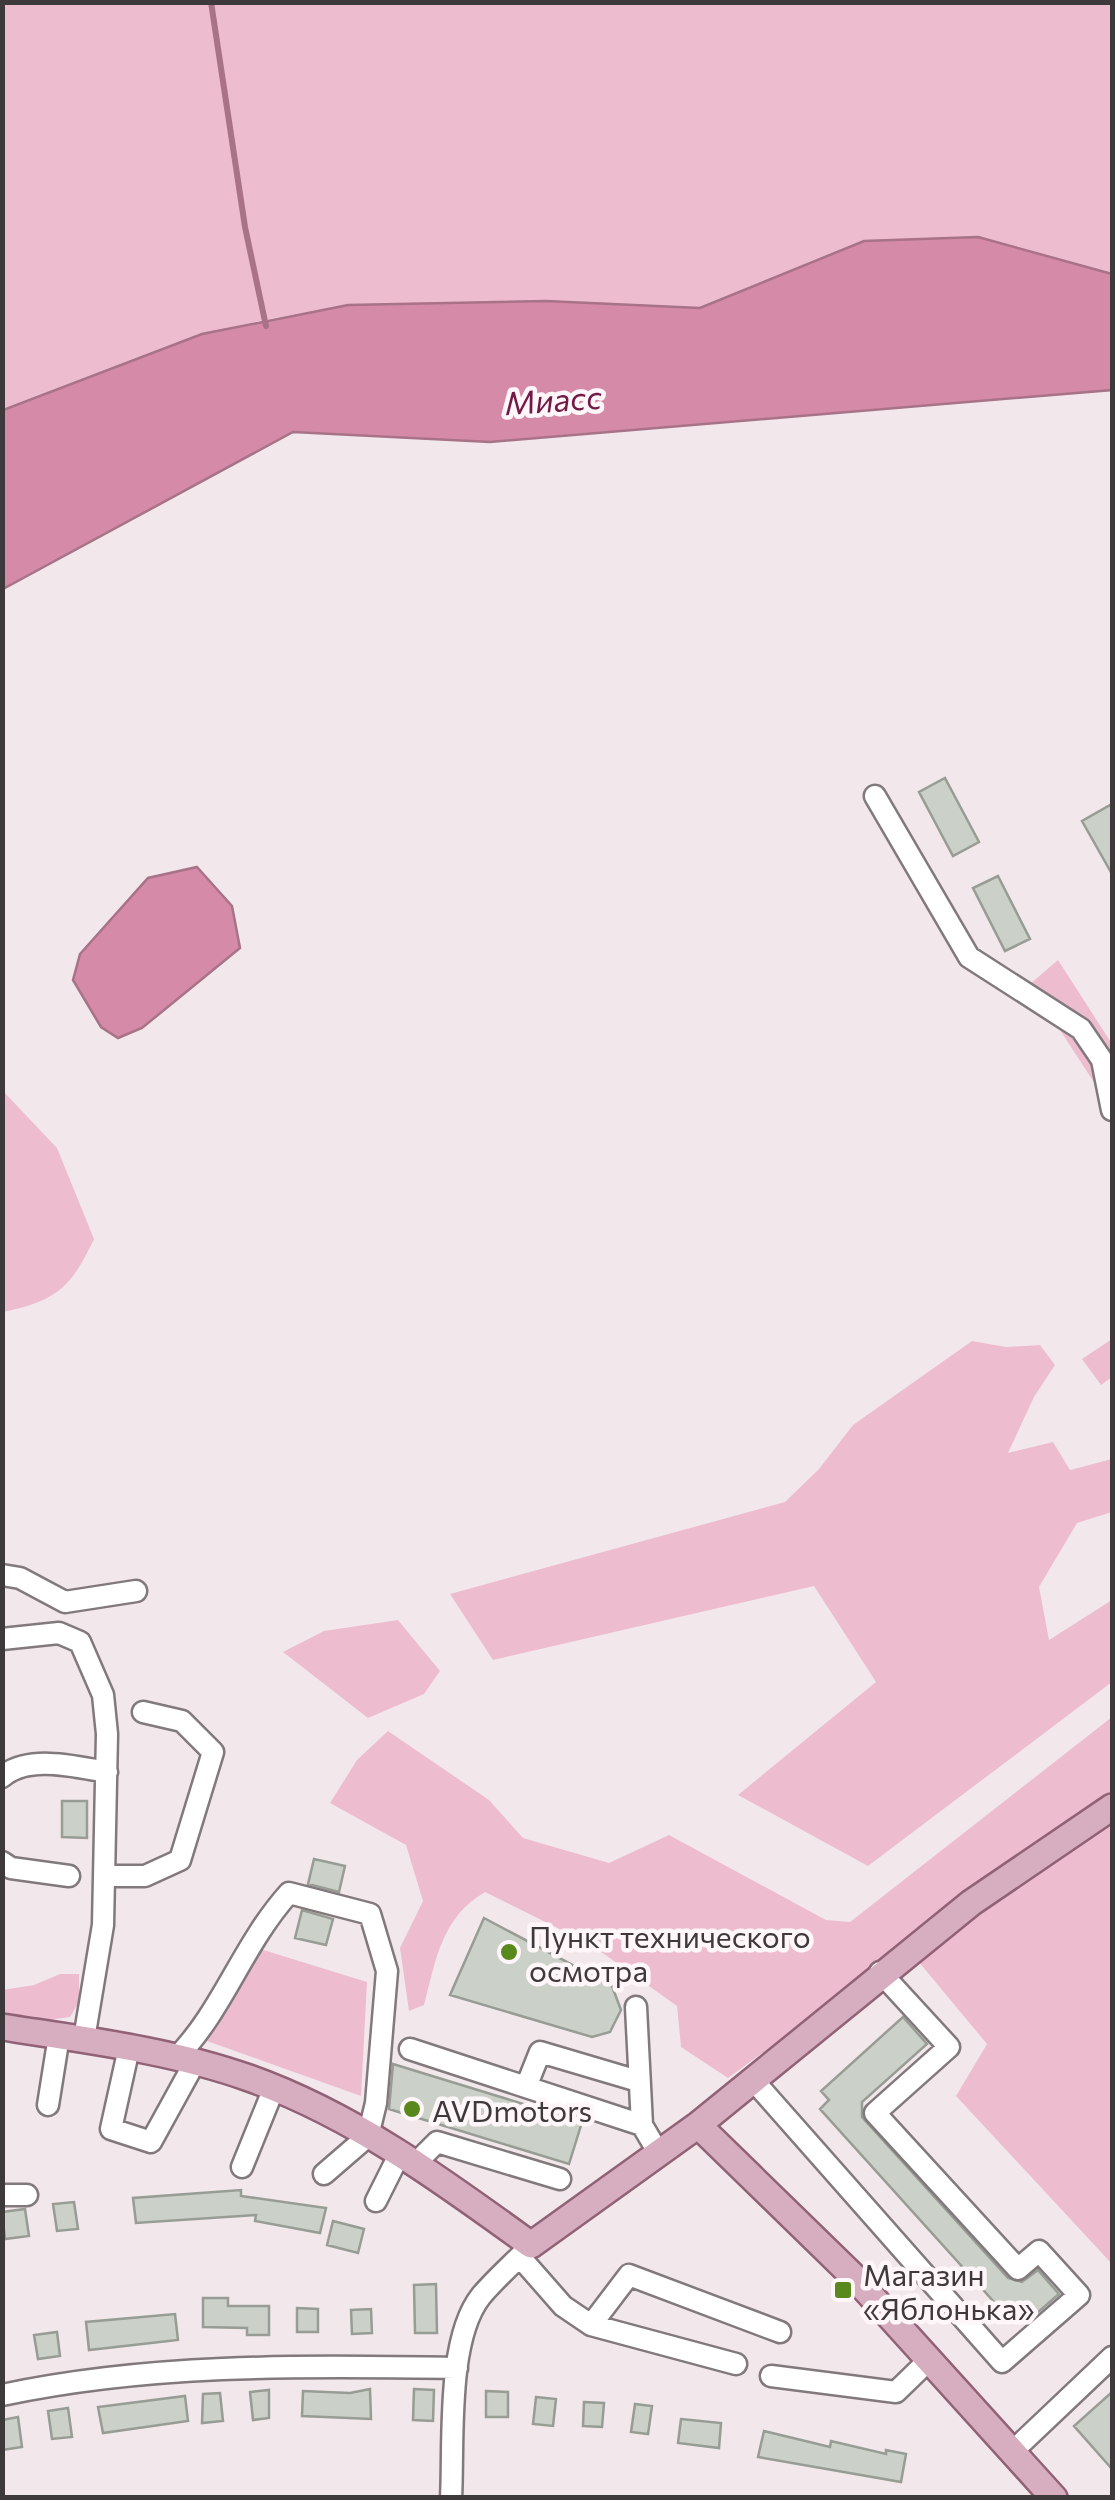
<svg xmlns="http://www.w3.org/2000/svg" width="1115" height="2500" viewBox="0 0 1115 2500" font-family="Commissioner,sans-serif">
<style>
.green{fill:#edbdcf}
.water{fill:#d58aa8;stroke:#a87287;stroke-width:2.5}
.lines{fill:none;stroke-linecap:round;stroke-linejoin:round}
.stream{stroke:#a87287;stroke-width:6}
.building{fill:#cbd0c8;stroke:#979c94;stroke-width:2.5}
.minor-casing{stroke:#82797c;stroke-width:25}
.major-casing{stroke:#916275;stroke-width:30}
.minor{stroke:#fff;stroke-width:20}
.major{stroke:#d7aebf;stroke-width:25}
.poi-dot{fill:#59891c;stroke:#fef6f8;stroke-width:4}
.labels{text-anchor:middle;dominant-baseline:central;stroke-width:9;stroke-linejoin:round;paint-order:stroke}
.poi-label{font-size:30px;fill:#3e3a3b;stroke:#fef6f8;text-anchor:start}
.water-label{font-size:32px;font-style:italic;fill:#721a47;stroke:#fef6f8}
</style>
<rect width="100%" height="100%" fill="#f2e8eb"/>
<path class="green" d="M3,3H1112V274L978,237L864,241L700,308L546,301L348,305L264,320L202,334L3,410Z
M1058,960L1112,1044V1110L1030,984Z
M2,1090L57,1148L94,1239C71,1288 56,1301 3,1312Z
M1112,1339V1377L1101,1385L1082,1359Z
M972,1341L1006,1347L1040,1345L1055,1365L1034,1397L1008,1453L1053,1442L1070,1470L1112,1459V1512L1077,1523L1039,1587L1049,1640L1112,1600V1682L868,1866L738,1795L876,1682L814,1586L493,1660L450,1594L785,1502L819,1469L853,1425Z
M398,1620L440,1671L424,1694L368,1718L283,1652L324,1631Z
M1112,1717V1799L728,2078L681,2047L677,2006L590,1944L485,1892C442,1917 436,1959 424,2005L409,2011L400,1948L423,1901L406,1845L330,1803L357,1760L388,1731L489,1800L523,1838L609,1863L669,1835L826,1920L850,1922Z
M1112,1823V2264L956,2096L987,2044L913,1955Z
M257,1948L367,1982L361,2096L207,2041Z
M60,1974H79V2002L70,2017L42,2021L3,2016L2,1990L34,1985Z"/>
<path class="water" d="M978,237L1112,274V390L490,442L293,432L3,589V410L202,334L348,305L546,301L700,308L864,241Z
M197,867L232,906L240,948L142,1028L118,1038L101,1027L73,980L80,954L148,878Z"/>
<g class="lines">
<path class="stream" d="M211,2L245,227L266,326"/>
</g>
<path class="building" d="M945,778L979,842L953,856L919,792Z
M1112,804V874L1082,821Z
M998,876L1030,939L1005,951L973,888Z
M62,1801H87V1838L62,1837Z
M314,1859L345,1866L339,1892L308,1884Z
M302,1910L333,1919L326,1945L295,1938Z
M484,1918L612,1986L621,2010L610,2032L592,2037L450,1995Z
M903,2017L927,2044L862,2102V2117L1008,2278L1022,2282L1038,2270L1059,2294L1028,2321L1022,2314L1013,2323L820,2109L829,2100L821,2091Z
M393,2064L582,2122L569,2164L389,2109Z
M241,2190V2196L326,2208L320,2233L255,2221L256,2215L136,2223L133,2198Z
M74,2202L78,2229L57,2231L53,2204Z
M25,2209L29,2236L5,2239L2,2212Z
M333,2221L364,2229L358,2253L327,2245Z
M436,2284L437,2333H415L414,2285Z
M203,2298H228V2306H269V2335H247V2328L203,2327Z
M297,2308L318,2309V2332H297Z
M371,2309L372,2333L352,2334L351,2310Z
M175,2314L178,2340L89,2350L86,2322Z
M57,2332L60,2356L38,2359L34,2335Z
M370,2389L371,2419L302,2416L303,2391L350,2393Z
M414,2389L434,2390L433,2421L413,2420Z
M269,2390V2418L253,2420L250,2392Z
M486,2391L508,2392V2417H486Z
M1112,2392V2469L1074,2426Z
M220,2393L223,2421L202,2423L203,2394Z
M185,2396L188,2421L103,2433L98,2407Z
M536,2397L556,2399L553,2426L533,2424Z
M584,2402L604,2403L602,2427L583,2426Z
M635,2404L652,2406L648,2434L631,2432Z
M68,2408L72,2437L52,2439L48,2411Z
M18,2417L22,2447L2,2450V2420Z
M681,2419L721,2423L719,2448L678,2443Z
M764,2431L830,2447L831,2441L886,2454V2450L906,2454L901,2482L758,2457Z"/>
<g class="lines">
<g class="minor-casing">
<path id="minor" d="M875,796L969,957L1081,1029L1102,1060L1112,1110
M2,1575L20,1578L65,1602L136,1591
M2,1639L59,1633L80,1642L103,1695L107,1734L103,1925L84,2039
M2,1777C28,1754 76,1767 107,1772
M2,1862L11,1868L69,1876
M106,1876H145L180,1860L213,1752L182,1721L143,1712
M636,2007L642,2125L658,2152
M129,2048L111,2129L151,2142L195,2062
M410,2049L642,2125
M177,2057C223,2010 243,1944 289,1893L370,1914L387,1971L376,2103L368,2136L324,2174
M753,2080L1002,2362L1079,2295L1039,2251L1018,2269L875,2113L949,2047L880,1972
M526,2087L540,2052L638,2081
M48,2105L59,2036
M417,2162L437,2142L560,2179
M242,2167L274,2088
M2,2195H27
M376,2201L400,2153
M520,2257L563,2306L591,2325L736,2364
M591,2325L629,2275L780,2332
M771,2376L896,2392L929,2360
M2,2395C153,2363 304,2366 457,2368
M1013,2451L1112,2357
M451,2498C454,2443 446,2340 481,2296C496,2278 515,2262 531,2245"/>
</g>
<g class="major-casing">
<path id="major" d="M2,2027C85,2040 170,2050 249,2078C353,2115 443,2181 531,2245L698,2125L971,1903L1112,1807
M698,2125L855,2278L1054,2498"/>
</g>
<use href="#minor" class="minor"/>
<use href="#major" class="major"/>
</g>
<g class="poi-dot">
<circle cx="509" cy="1952" r="10"/>
<circle cx="412" cy="2109" r="10"/>
<rect x="833" y="2280" width="20" height="20" rx="5"/>
</g>
<g class="labels">
<g class="poi-label">
<text x="529" y="1935">Пункт технического<tspan x="529" dy="34">осмотра</tspan></text>
<text x="432" y="2109">AVDmotors</text>
<text x="863" y="2273">Магазин<tspan x="863" dy="34">«Яблонька»</tspan></text>
</g>
<g class="water-label">
<text transform="translate(553 399) rotate(-4)">Миасс</text>
</g>
</g>
<rect width="1115" height="2500" fill="none" stroke="#3e3a3b" stroke-width="10"/>
</svg>
